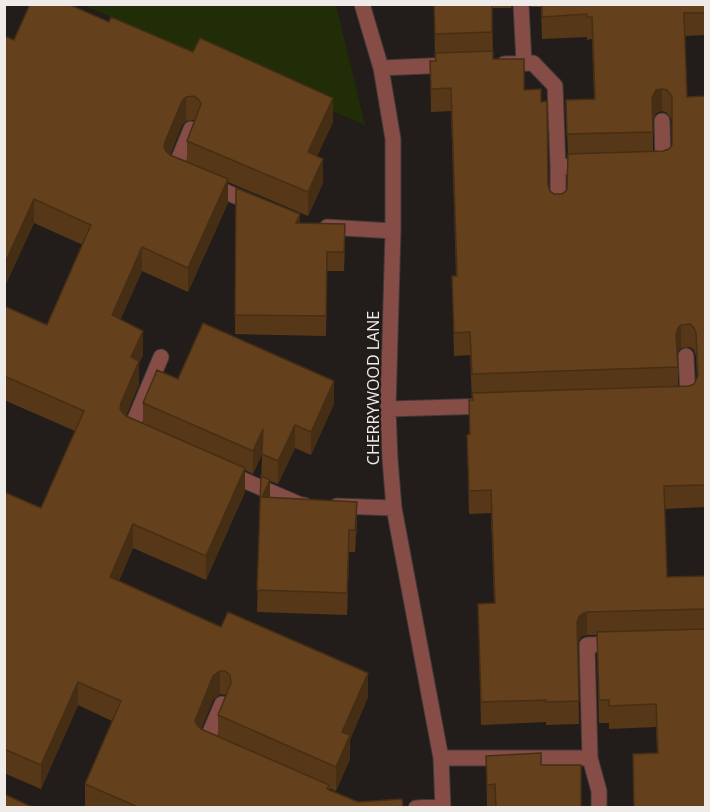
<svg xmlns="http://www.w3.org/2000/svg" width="710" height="812" viewBox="0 0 710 812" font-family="'Open Sans',sans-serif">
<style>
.green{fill:#202d07}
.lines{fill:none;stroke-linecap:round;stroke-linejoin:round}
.minor-casing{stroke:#3f3a37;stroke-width:17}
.minor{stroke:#864c46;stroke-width:15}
.wall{fill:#563818;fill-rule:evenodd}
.shaded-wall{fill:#462e14}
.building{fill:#64411c;stroke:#462e14;stroke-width:1.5}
.labels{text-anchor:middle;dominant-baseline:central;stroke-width:4.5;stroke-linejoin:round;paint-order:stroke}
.street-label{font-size:16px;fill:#eeebe9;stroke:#221d1a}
</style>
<rect width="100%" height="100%" fill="#221d1a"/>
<path class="green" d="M83,5H336L365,125Z"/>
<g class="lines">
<g class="minor-casing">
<path id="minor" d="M362,4L381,68L393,139V231L388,409L390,459L394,508L441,758L443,808
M521,4L524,63
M504,64L533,63L555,86L558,167L587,166
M381,68L450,65
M656,164H663L662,121
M558,167V208
M179,172L174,170L191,129
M210,185L254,204
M327,227L393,231
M681,399H688L686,356
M388,409L489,406
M136,433L130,431L161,357
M227,473L301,505H304
M337,506L394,508
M210,746L205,744L222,704
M441,758H590
M416,808L443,806
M599,808V791L590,758L587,645L615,644"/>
</g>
<use href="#minor" class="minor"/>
</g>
<path class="wall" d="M434,4H512L511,8H492L493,59L524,90L541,102L548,185L550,191L554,194H562L567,190L568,157L566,100L594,99L592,39L587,40V37L542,39L541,7H531L530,4H705V35L685,36L687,97L705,96V507L665,509L667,577L705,576V807H634L633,754L657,753L656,727L609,729V723H599L597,635H587L582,636L579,640L578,643L579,724L546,725V722L481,725L478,604L494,603L491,513L469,514L467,435L469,434V400H472L470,355L454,356L452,276H456L451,111L431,112L430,61H435ZM662,111L667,113L672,120V145L669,149L663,151H653V120L656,113ZM690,347L694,350L696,356L697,378L694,384L689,386H678V351L681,348Z
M4,36L14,40L333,122L317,156L323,183L308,216L228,182V203L188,292L142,271L120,320L143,355L139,363V384L126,416L143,423V403L178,379L334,404L311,455L295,448L278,484L270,481V497L357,524L355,552H349L347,615L257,612L262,454L253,474L245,470V492L206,580L133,548L119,581L368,697L350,740V759L336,791L329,788V790L358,802L403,807H85V784L112,721L78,705L41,789L4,773V492L41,508L75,431L4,400V306L47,325L83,245L34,223L4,288ZM194,120L187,141V162L170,155L182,125L186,121ZM220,694L226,695L218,715V736L201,729L213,700Z
M236,188L300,223L345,243L344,271H327L326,336L235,334Z
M486,756L541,765L581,807H487Z"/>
<path class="shaded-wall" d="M662,89V111L656,113L652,121V98L656,90Z
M186,97V121L182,125L165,166V142L182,101Z
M333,98V122L308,176V152Z
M323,159V183L308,216V192Z
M228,179V203L188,292V268Z
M34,199V223L4,288V265Z
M300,214V233L296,223Z
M142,247V271L112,339V315Z
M681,325V348L678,351L676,356V334L678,328Z
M143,331V355L139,363V384L121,427L120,433L121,403L131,357Z
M334,381V404L311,455V432Z
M295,425V448L278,484V461Z
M263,429V452L253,474V451Z
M245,468V492L206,580V556Z
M270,480V502L262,497Z
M357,502V524L355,552V530Z
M133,524V548L110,601V577Z
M349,530V552L347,615V593Z
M587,612V635L582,636L579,640L577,645V622L579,617L582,614Z
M220,671V694L213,700L195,745V721L213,676Z
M368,673V697L350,740V759L336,791V767L342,732Z
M78,682V705L41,789V765Z"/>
<path class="building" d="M30,4H68L109,22L111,17L193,52L200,38L333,98L308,152L323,159L308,192L187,141L201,104L199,100L194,96L186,97L182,101L165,142L164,147L166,151L170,155L228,179L188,268L142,247L112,315L143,331L131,357L139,361L121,403L120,409L123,413L126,416L245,468L206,556L133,524L110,577L221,627L228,612L368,673L342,732L350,735L336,767L218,715L231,683L230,675L225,671H220L213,676L195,721L197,725L201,729L329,785L327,789L358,802L402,799L403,807H138L85,784L121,701L78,682L41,765L4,749V492L41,508L84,411L4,376V306L47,325L91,225L34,199L4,265V36L14,40Z
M434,4H492V32L435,34Z
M542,4H705V13H684L687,97L705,96V485L664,486L667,577L705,576V609L587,612L582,614L579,617L577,622L579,701L546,702V700L481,702L478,604L495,603L491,490L469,491L467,435L470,434L469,400H473L472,393L689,386L694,384L698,376L696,333L694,328L690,324L681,325L678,328L676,334L678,367L472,374L470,332L454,333L452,276H457L451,88L431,89L430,61H436L435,53L493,51V59H524V90L541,89V102L547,101L548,185L550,191L554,194H562L567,190L568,154L663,151L669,149L672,145V97L667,90L662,89L656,90L652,98L653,132L567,134L566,100L595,99L592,17H587V14L542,17Z
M236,188L300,214L296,223L345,224L344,252H327L326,316L235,315Z
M203,323L334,381L311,432L295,425L278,461L262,454L263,429L253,451L143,403L157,370L178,379Z
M261,476L270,480L262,497L357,502L355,530H349L347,593L257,590Z
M705,629V807H634L633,754L658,753L656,704L609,706V700H599L597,632Z
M541,753V765H581V807H496L495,784L487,785L486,756Z
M4,794L32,807H4Z"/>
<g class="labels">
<g class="street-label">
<text transform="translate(373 388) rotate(-90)">CHERRYWOOD LANE</text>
</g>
</g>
<rect width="710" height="812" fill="none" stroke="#eeebe9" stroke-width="12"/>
</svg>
